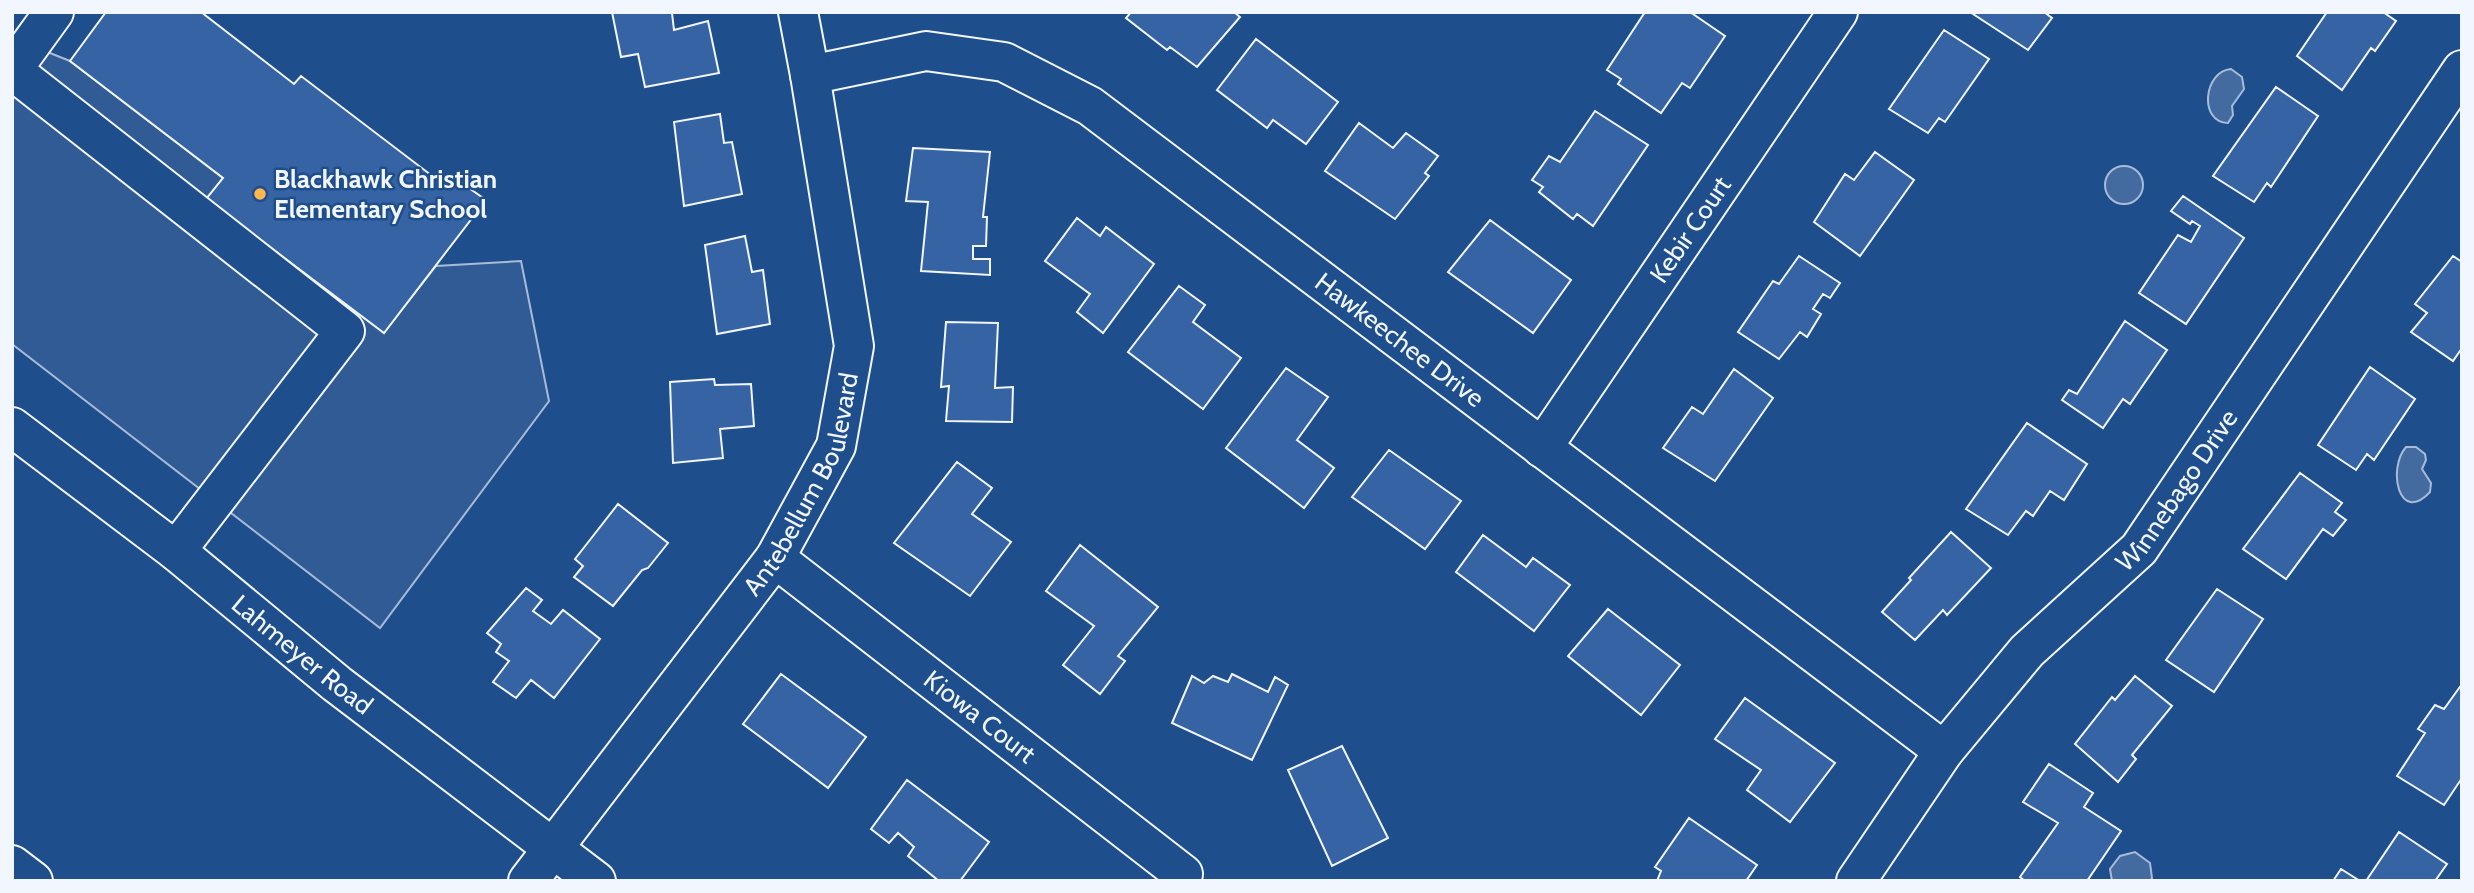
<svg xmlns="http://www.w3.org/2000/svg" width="2474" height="893" viewBox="0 0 2474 893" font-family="Cabin,sans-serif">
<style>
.built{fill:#305b95;stroke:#a8bbd7;stroke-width:2}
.water{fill:#446ba0;stroke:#a8bbd7;stroke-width:2}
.building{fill:#3563a3;stroke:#f2f6ff;stroke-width:2}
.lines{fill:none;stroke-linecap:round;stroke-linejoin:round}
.minor-casing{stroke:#f2f6ff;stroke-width:42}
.minor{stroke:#1f4e8c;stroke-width:38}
.poi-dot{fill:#ffb74d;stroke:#1f4e8c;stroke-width:2.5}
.labels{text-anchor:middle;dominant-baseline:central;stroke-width:5;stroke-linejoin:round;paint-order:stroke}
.poi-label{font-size:26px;font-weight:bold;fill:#f2f6ff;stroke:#1f4e8c;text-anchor:start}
.street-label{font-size:26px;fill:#f2f6ff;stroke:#1f4e8c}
</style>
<rect width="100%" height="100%" fill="#1f4e8c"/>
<path class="built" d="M12,38L70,61L223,178L207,199L384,332L436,266L521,261L549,401L380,628L12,344Z"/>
<path class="water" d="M2231,69L2242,77L2244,89L2232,106L2233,115L2228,123C2198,122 2204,71 2231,69Z
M2105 185a19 19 0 1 1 38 0a19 19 0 1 1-38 0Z
M2406,447H2416L2425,454L2426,460L2422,469L2431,483L2430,492C2399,525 2387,469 2406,447Z
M2135,852L2150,863L2152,878L2150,881H2112L2110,869L2120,856Z"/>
<path class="building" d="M106,12H201L294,84L301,76L448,188L456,179L486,200L384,333L206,199L223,178L70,61Z
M612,12H675L672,13L674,30L708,21L719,73L645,87L638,54L621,57Z
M1131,12H1234L1240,17L1197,67L1170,47L1167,50L1126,18Z
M1645,12H1690L1725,36L1690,88L1682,83L1661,113L1618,84L1621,79L1607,70Z
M1970,12H2044L2052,18L2028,50Z
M2327,12H2383L2396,21L2375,51L2371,48L2342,90L2297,56Z
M1944,30L1989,59L1945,122L1939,118L1928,133L1889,109Z
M1256,39L1338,102L1306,144L1273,120L1267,128L1217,90Z
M2276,87L2318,116L2271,187L2267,183L2254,202L2213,176Z
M1595,111L1648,145L1593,226L1577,214L1573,219L1539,192L1543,187L1532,180L1549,156L1560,162Z
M720,114L724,143L732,142L742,194L684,206L674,122Z
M1359,123L1393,148L1406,133L1438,156L1425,173L1429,176L1395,219L1325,171Z
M913,148L990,152L983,217H987L986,246H973V259H990V275L921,271L928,202L906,201Z
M1875,152L1914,180L1860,256L1814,222L1845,174L1854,180Z
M2183,196L2244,238L2186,324L2139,293L2178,235L2191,242L2200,226L2192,221L2190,224L2171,211Z
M1077,218L1100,236L1106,227L1154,264L1103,333L1077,312L1090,294L1045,261Z
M1490,220L1571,280L1533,333L1448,272Z
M745,236L752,272L763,270L770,324L717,334L705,245Z
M1799,256L1840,283L1830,298L1823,294L1813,309L1821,314L1807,337L1800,332L1779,359L1738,332L1773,281L1779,284Z
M2453,256L2462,262V348L2453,361L2411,332L2427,313L2415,304Z
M1179,286L1205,305L1193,322L1241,358L1203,409L1128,352Z
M2125,321L2167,350L2130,404L2123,399L2103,428L2062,400L2069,390L2077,394Z
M946,322L998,323L995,388L1013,387L1012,422L946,421L949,386L941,387Z
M2370,367L2415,399L2374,460L2367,454L2356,470L2318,445Z
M1286,368L1328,397L1297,440L1334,468L1304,508L1226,448Z
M1734,369L1773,398L1715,481L1663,448L1692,407L1703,414Z
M714,379L715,385L751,384L754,426L720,429L723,458L673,463L670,382Z
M2027,423L2087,464L2064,500L2050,491L2033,516L2026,511L2008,535L1966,509Z
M1389,450L1461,501L1425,549L1352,497Z
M957,462L992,488L972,514L1011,542L970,596L894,543Z
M2300,473L2342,503L2335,512L2346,520L2333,536L2323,529L2286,579L2243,549Z
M618,504L668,543L648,568L642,570L613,606L574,577L583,566L575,559Z
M1951,532L1991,568L1947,615L1943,610L1915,640L1882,612L1911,580L1909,578Z
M1483,535L1526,567L1533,558L1570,585L1534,631L1456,572Z
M1080,545L1158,607L1118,656L1125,661L1100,694L1063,665L1094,626L1046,591Z
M526,588L542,600L533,611L551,624L563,610L600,639L554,698L531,680L516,698L493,682L509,661L496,652L501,644L487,633Z
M2217,589L2263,619L2214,692L2166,660Z
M1608,609L1680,665L1641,715L1568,656Z
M781,674L866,737L828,788L743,724Z
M1232,674L1268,692L1275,677L1288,685L1252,760L1172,723L1192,676L1204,683L1213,676L1228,682Z
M2135,676L2172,706L2132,755L2136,759L2118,782L2075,744L2112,697L2115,700Z
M2462,684V778L2444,805L2397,776L2425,733L2418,729L2435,705L2444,709Z
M1745,698L1835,763L1790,822L1747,790L1761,770L1715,739Z
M1342,746L1388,838L1332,866L1288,770Z
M2049,764L2093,793L2084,807L2121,831L2087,881H2025L2020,877L2058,823L2023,802Z
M907,780L989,842L960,881H939L908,856L914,847L898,833L889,843L871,829Z
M1689,818L1757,865L1746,881H1657L1661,871L1655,867Z
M2399,832L2447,864L2435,881H2366Z
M2341,869L2360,881H2333Z"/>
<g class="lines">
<g class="minor-casing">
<g id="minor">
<path d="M12,70L345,331L176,551"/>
<path d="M12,70L54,12"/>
<path id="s1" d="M810,75L926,51L1004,62L1090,106L1944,751"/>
<path id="s2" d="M12,427L176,551L337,684L596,881"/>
<path id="s3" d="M1542,448L1838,12"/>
<path id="s4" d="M775,558L1183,874"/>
<path d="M12,865L33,881"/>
<path id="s5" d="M528,881L775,558L836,446L854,346L810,75L798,12"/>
<path id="s6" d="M1856,881L1944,751L2027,651L2139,549L2462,70"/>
</g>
</g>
<use href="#minor" class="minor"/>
</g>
<circle class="poi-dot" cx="260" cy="194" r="7"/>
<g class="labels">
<g class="poi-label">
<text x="274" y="179">Blackhawk Christian<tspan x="274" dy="30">Elementary School</tspan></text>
</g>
<g class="street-label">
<text stroke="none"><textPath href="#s3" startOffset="264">Kebir Court</textPath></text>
<text stroke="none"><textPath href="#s1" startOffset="682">Hawkeechee Drive</textPath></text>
<text stroke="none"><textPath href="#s5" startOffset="486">Antebellum Boulevard</textPath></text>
<text stroke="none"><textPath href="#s6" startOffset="508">Winnebago Drive</textPath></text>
<text stroke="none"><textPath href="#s2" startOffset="369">Lahmeyer Road</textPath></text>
<text stroke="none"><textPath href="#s4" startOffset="259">Kiowa Court</textPath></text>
</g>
</g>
<rect width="2474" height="893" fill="none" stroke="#f2f6ff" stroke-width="28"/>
</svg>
